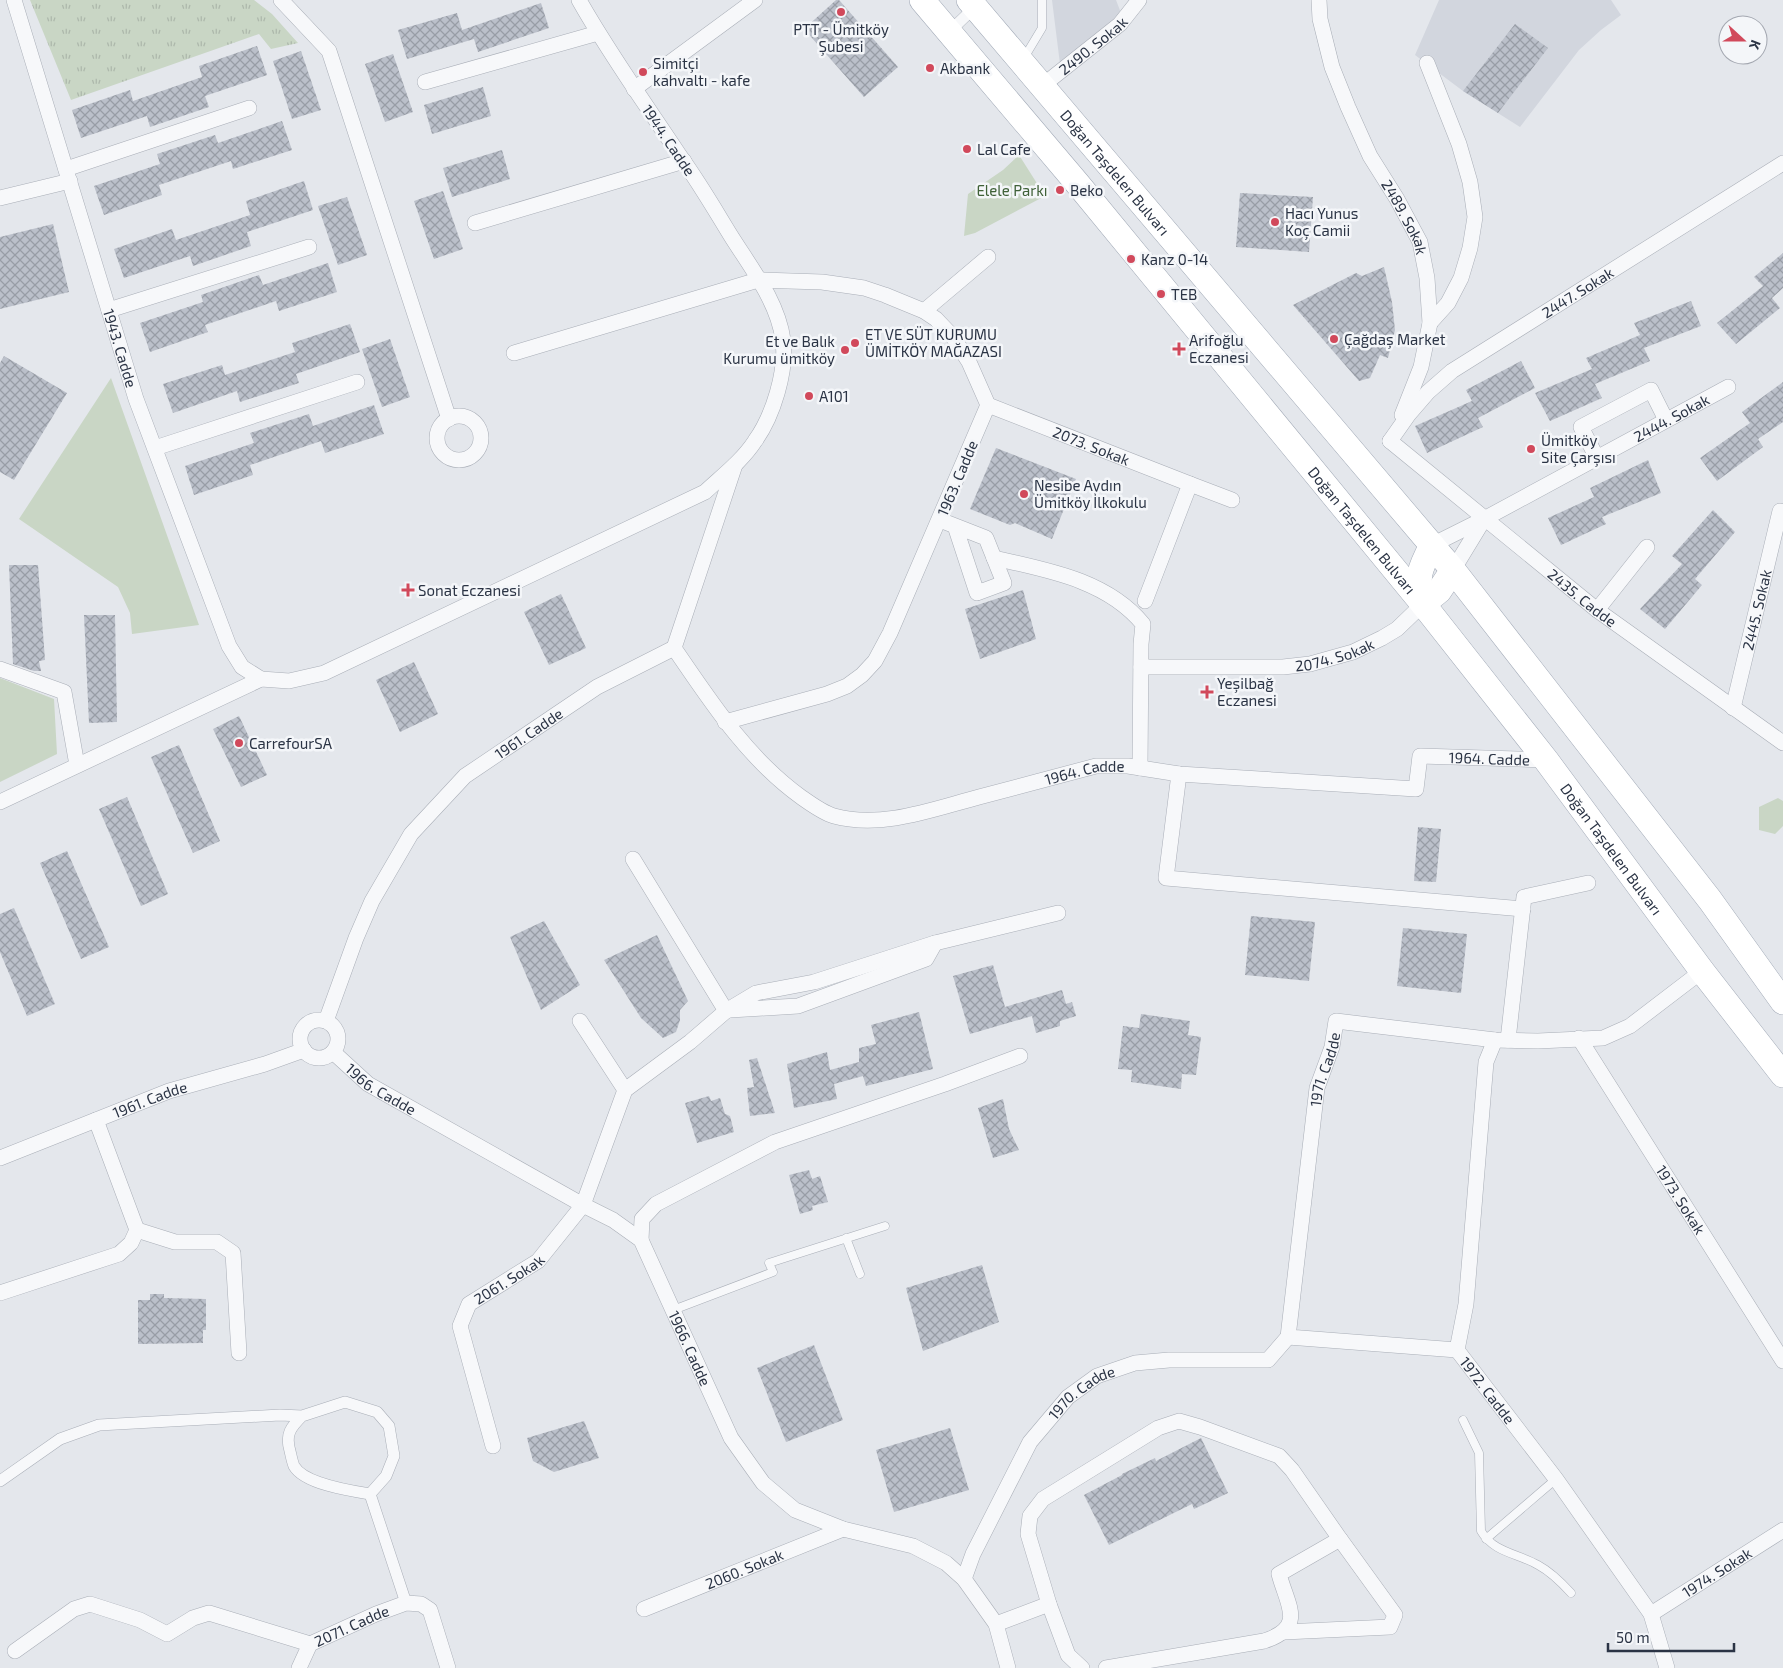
<svg xmlns="http://www.w3.org/2000/svg" width="1783" height="1668" viewBox="0 0 1783 1668" font-family="'Exo 2',sans-serif">
<style>
.built{fill:#d2d6de}
.grass{fill:url(#grass-tufts)}
.park{fill:#c9d6c5}
.building{fill:url(#building-cross-hatch)}
.lines{fill:none;stroke-linecap:round;stroke-linejoin:round}
.service-casing{stroke:#a9aeb7;stroke-width:9}
.pedestrian-casing{stroke:#a9aeb7;stroke-width:12}
.minor-casing{stroke:#a9aeb7;stroke-width:16}
.primary-casing{stroke:#a3abb8;stroke-width:26}
.service{stroke:#f7f8fa;stroke-width:8}
.pedestrian{stroke:#f7f8fa;stroke-width:11}
.minor{stroke:#f7f8fa;stroke-width:15}
.primary{stroke:#fff;stroke-width:25}
.poi-dot{fill:#d1495b;stroke:#f4f6f9;stroke-width:2}
.labels{text-anchor:middle;dominant-baseline:central;stroke-width:5;stroke-linejoin:round;paint-order:stroke}
.poi-label{font-size:15px;fill:#2b3445;stroke:#f4f6f9;text-anchor:start}
.street-label{font-size:15px;fill:#2b3445;stroke:#f4f6f9}
.park-label{font-size:15px;fill:#3f6138;stroke:#f4f6f9}
</style>
<defs>
<pattern id="grass-tufts" width="24" height="20" patternUnits="userSpaceOnUse" patternTransform="scale(1.25)"><rect width="24" height="20" fill="#c9d6c5"/><path d="M3 7l-1-3M5 7V3M7 7l1-3M15 17l-1-3M17 17v-4M19 17l1-3" fill="none" stroke="#adb8ab"/></pattern>
<pattern id="building-cross-hatch" width="8" height="8" patternUnits="userSpaceOnUse" patternTransform="scale(1.25)"><rect width="8" height="8" fill="#bbc0ca"/><path d="M0 0l8 8M0 8l8-8" fill="none" stroke="#989da6"/></pattern>
</defs>
<rect width="100%" height="100%" fill="#e4e7ec"/>
<path class="built" d="M1052,0H1116L1121,13L1060,64Z
M1439,0H1611L1621,15L1601,30L1579,50L1520,127L1463,91L1415,55Z"/>
<path class="grass" d="M30,0H254L272,14L298,43L271,49L259,34L71,100Z"/>
<path class="park" d="M1019,155L1045,196L975,233L964,236L968,194L1003,170Z
M111,378L199,625L132,634L130,613L118,587L19,519Z
M0,678L54,699L57,754L0,782Z
M1778,798L1783,801V826L1775,834L1759,830V807Z"/>
<path class="building" d="M836,0H839L898,67L864,97L804,29Z
M541,3L549,28L478,52L474,39L407,59L398,30L457,13L462,30Z
M1515,24L1548,48L1498,113L1463,91Z
M257,46L267,75L205,96L209,107L150,127L147,116L81,138L72,110L130,90L133,101L202,77L199,66Z
M301,51L321,110L292,119L273,61Z
M393,54L413,112L385,122L365,64Z
M483,87L491,116L432,134L424,105Z
M282,121L292,150L233,169L231,161L159,185L162,195L104,215L94,186L160,164L157,154L215,135L218,143Z
M502,150L510,179L452,197L443,168Z
M304,181L313,210L247,232L251,246L193,266L190,256L124,278L114,249L172,229L176,240L250,215L246,201Z
M443,191L463,249L434,259L414,201Z
M1240,193L1313,197L1309,252L1236,247Z
M347,197L367,255L338,265L318,206Z
M53,224L69,292L0,309V237Z
M1783,253V288L1772,298L1780,308L1736,344L1717,323L1763,286L1754,277Z
M328,263L337,292L279,311L276,301L205,325L208,332L150,352L140,323L203,302L201,295L259,275L263,285Z
M1384,267L1392,302L1395,330L1388,358L1380,355L1370,378L1359,381L1293,305L1356,273L1362,276Z
M1691,301L1701,326L1644,348L1650,361L1595,384L1602,398L1550,421L1535,393L1592,369L1586,358L1640,335L1634,323Z
M350,324L360,352L296,374L299,383L240,402L237,391L173,413L163,384L222,365L225,375L295,352L292,343Z
M390,339L410,397L382,407L362,349Z
M4,356L67,393L14,480L0,472V363Z
M1521,361L1535,388L1478,418L1483,427L1427,453L1415,426L1472,401L1466,390Z
M1783,382V422L1758,439L1763,447L1717,481L1700,458L1750,423L1742,412Z
M374,405L384,434L325,453L321,441L250,465L253,475L194,495L185,466L254,443L250,433L309,414L313,426Z
M996,448L1076,479L1052,539L1015,523L1010,525L970,509Z
M1648,460L1661,493L1602,517L1606,524L1561,545L1548,518L1594,497L1590,488Z
M1713,510L1735,532L1695,579L1702,585L1665,629L1640,609L1682,564L1672,556Z
M9,565H38L45,660L39,661L41,671H34L13,664Z
M1023,590L1036,639L980,659L965,609Z
M561,594L586,648L549,665L524,612Z
M84,615H115L117,722L89,723Z
M414,662L438,714L400,732L376,680Z
M239,716L267,775L241,787L213,729Z
M179,745L220,841L193,853L151,757Z
M127,797L168,894L141,906L99,809Z
M1418,827L1441,829L1436,882L1414,881Z
M67,851L109,947L81,959L40,863Z
M14,908L55,1004L27,1016L0,952V914Z
M1251,916L1315,922L1309,981L1245,975Z
M544,921L580,985L541,1010L510,937Z
M1403,928L1467,934L1461,993L1397,986Z
M657,935L688,1001L680,1010V1020L676,1032L663,1038L641,1018L604,960Z
M993,965L1005,1007L1062,990L1066,1004L1072,1002L1076,1016L1060,1021V1026L1036,1033L1032,1016L970,1034L953,976Z
M919,1012L933,1069L866,1086L863,1076L834,1084L837,1099L794,1108L787,1064L827,1052L830,1070L859,1062V1048L876,1044L871,1025Z
M1141,1014L1190,1021L1188,1035L1201,1037L1196,1075L1182,1074L1181,1089L1131,1082L1132,1070L1118,1069L1123,1026L1139,1028Z
M757,1058L775,1113L750,1116L747,1088L754,1087L749,1060Z
M709,1096L711,1101L720,1098L725,1114L730,1116L734,1132L697,1143L685,1103Z
M1003,1099L1009,1129L1019,1150L993,1158L978,1108Z
M809,1170L812,1179L820,1176L828,1202L812,1206L813,1210L800,1214L789,1175Z
M982,1265L999,1322L923,1351L906,1288Z
M150,1294H164V1298L206,1299V1330H203V1343L138,1344V1300H150Z
M814,1345L843,1420L786,1442L757,1368Z
M584,1421L599,1458L554,1472L533,1461L527,1438Z
M950,1428L969,1490L894,1512L876,1450Z
M1201,1438L1228,1493L1194,1509L1192,1504L1109,1545L1084,1495L1122,1475V1474L1155,1458L1156,1461Z"/>
<g class="lines">
<g class="service-casing">
<path id="service" d="M1024,58L1042,28V0
M846,1238L860,1274
M673,1310L773,1272L769,1263L885,1226
M1463,1420L1479,1453L1481,1531C1494,1553 1517,1553 1538,1565C1551,1572 1561,1582 1571,1593
M1486,1539L1556,1479"/>
</g>
<g class="pedestrian-casing">
<path id="pedestrian" d="M949,32L975,7
M302,1416C291,1427 285,1434 290,1451C291,1455 292,1461 294,1466C304,1484 351,1491 370,1494
M0,1481L60,1439L99,1425L280,1415L302,1416L345,1402L377,1412L389,1426L394,1456L386,1476L370,1494L406,1603"/>
</g>
<g class="minor-casing">
<g id="minor">
<path id="s1" d="M14,0L136,399L229,646L242,667L261,679"/>
<path d="M281,0L329,51L449,419"/>
<path id="s2" d="M1319,0L1320,19L1332,67L1348,107L1370,156L1397,199L1420,242L1427,278L1430,323L1421,367L1402,415"/>
<path d="M1427,63L1459,144L1470,182L1475,217L1470,248L1461,278L1448,303L1430,323"/>
<path d="M425,82L598,33"/>
<path id="s3" d="M1042,86L1120,24L1139,0"/>
<path d="M634,89L755,0"/>
<path d="M66,169L249,108"/>
<path d="M0,198L70,181"/>
<path d="M475,223L684,161"/>
<path d="M109,310L309,247"/>
<path d="M924,311L988,257"/>
<path d="M514,353L758,280L822,282L864,288L885,295L924,311L936,319L953,337L969,362L988,405L890,633L875,661L862,675L847,686L827,694L725,722"/>
<path id="s4" d="M988,405L1190,484L1145,601"/>
<circle cx="459" cy="438" r="22"/>
<path id="s5" d="M1390,441L1597,610L1783,743"/>
<path id="s6" d="M1390,441L1409,414L1428,392L1452,371L1783,163"/>
<path d="M155,448L357,382"/>
<path d="M1597,458L1581,427L1651,390L1666,420"/>
<path d="M1190,484L1232,500"/>
<path d="M940,520L986,538L1004,583L977,593L955,526"/>
<path id="s7" d="M1432,545L1484,519L1728,387"/>
<path d="M994,558C1047,570 1107,580 1143,624L1141,644L1140,768"/>
<path d="M1453,570L1484,519"/>
<path d="M1597,610L1647,547"/>
<path id="s8" d="M674,648C711,702 747,758 801,797C811,804 823,813 834,816C882,829 933,809 979,797C1018,787 1057,776 1096,766H1128L1179,774L1416,789L1420,756L1546,760"/>
<path id="s9" d="M1141,667H1283L1310,664L1353,652L1382,638L1397,629L1423,604"/>
<path d="M0,669L64,692L77,765"/>
<path id="s10" d="M1733,708L1780,511"/>
<path d="M1179,774L1166,878L1523,909"/>
<path d="M0,802L261,679L289,681L324,673L705,492C722,476 742,461 755,441C773,416 787,371 783,340C778,302 751,268 731,236C715,210 700,184 682,159C647,106 610,55 579,0"/>
<path d="M633,859L726,1011"/>
<path d="M730,1010L798,1006L926,959L935,943"/>
<circle cx="319" cy="1039" r="19"/>
<path id="s11" d="M326,1021L356,938L372,901L411,834L465,776L597,687L674,648L735,465"/>
<path d="M580,1021L625,1090"/>
<path id="s12" d="M1579,1038L1783,1361"/>
<path id="s13" d="M1495,1040L1486,1062L1466,1304L1457,1350L1556,1479L1651,1614L1667,1668"/>
<path d="M1508,1040L1524,897L1588,883"/>
<path id="s14" d="M333,1052L368,1084L583,1205L613,1220L641,1240L731,1438L763,1483L795,1510L843,1529L913,1546L946,1563L964,1579L996,1624L1008,1668"/>
<path id="s15" d="M0,1158L169,1091L265,1064L304,1050"/>
<path d="M137,1230L175,1242H217L233,1253L239,1353"/>
<path d="M641,1240L642,1219L656,1204L775,1142L945,1084L1020,1056"/>
<path d="M0,1293L119,1254L131,1243L137,1230L96,1120"/>
<path id="s16" d="M1457,1350L1288,1337L1317,1088L1332,1047L1336,1021L1495,1040L1538,1041L1603,1038L1630,1026L1702,971"/>
<path id="s17" d="M493,1446L460,1326L469,1304L538,1261L583,1205L625,1090L690,1042L726,1011L756,993L814,982L935,943L1058,913"/>
<path id="s18" d="M964,1579L973,1554L1030,1442L1068,1397L1097,1376L1135,1363L1169,1360H1268L1288,1337"/>
<path id="s19" d="M644,1609L843,1529"/>
<path id="s20" d="M1651,1614L1783,1530"/>
<path d="M996,1624L1049,1604"/>
<path d="M1284,1632L1390,1627L1395,1615L1340,1539"/>
<path d="M15,1651L74,1609L90,1604L140,1620L167,1634L193,1618L209,1613L310,1644"/>
<path id="s21" d="M299,1668L310,1644L376,1614L406,1603L421,1604L430,1610L448,1668"/>
<path d="M1082,1668L1068,1655L1049,1604L1028,1534L1030,1516L1043,1499L1158,1428L1179,1421L1200,1427L1279,1456L1292,1470L1340,1539L1279,1574C1287,1605 1307,1627 1264,1641L1106,1668"/>
</g>
</g>
<g class="primary-casing">
<g id="primary">
<path id="s22" d="M922,0L1077,183L1423,604L1546,760L1702,971L1783,1075"/>
<path id="s23" d="M969,0L1453,570L1710,900L1783,1002"/>
<path d="M1423,604C1415,578 1420,568 1432,545"/>
<path d="M1423,604L1439,591L1453,570"/>
</g>
</g>
<use href="#service" class="service"/>
<use href="#pedestrian" class="pedestrian"/>
<use href="#minor" class="minor"/>
<use href="#primary" class="primary"/>
</g>
<g class="poi-dot">
<circle cx="841" cy="12" r="5"/>
<circle cx="930" cy="68" r="5"/>
<circle cx="643" cy="72" r="5"/>
<circle cx="967" cy="149" r="5"/>
<circle cx="1060" cy="190" r="5"/>
<circle cx="1275" cy="222" r="5"/>
<circle cx="1131" cy="259" r="5"/>
<circle cx="1161" cy="294" r="5"/>
<circle cx="1334" cy="339" r="5"/>
<circle cx="855" cy="343" r="5"/>
<path d="M1176.5 341.5h5v5h5v5h-5v5h-5v-5h-5v-5h5z"/>
<circle cx="845" cy="350" r="5"/>
<circle cx="809" cy="396" r="5"/>
<circle cx="1531" cy="449" r="5"/>
<circle cx="1024" cy="494" r="5"/>
<path d="M405.5 582.5h5v5h5v5h-5v5h-5v-5h-5v-5h5z"/>
<path d="M1204.5 684.5h5v5h5v5h-5v5h-5v-5h-5v-5h5z"/>
<circle cx="239" cy="743" r="5"/>
</g>
<g class="labels">
<g class="poi-label">
<text x="841" y="29" text-anchor="middle">PTT - Ümitköy<tspan x="841" dy="17">Şubesi</tspan></text>
<text x="653" y="63">Simitçi<tspan x="653" dy="17">kahvaltı - kafe</tspan></text>
<text x="940" y="68">Akbank</text>
<text x="977" y="149">Lal Cafe</text>
<text x="1070" y="190">Beko</text>
<text x="1285" y="213">Hacı Yunus<tspan x="1285" dy="17">Koç Camii</tspan></text>
<text x="1141" y="259">Kanz 0-14</text>
<text x="1171" y="294">TEB</text>
<text x="865" y="334">ET VE SÜT KURUMU<tspan x="865" dy="17">ÜMİTKÖY MAĞAZASI</tspan></text>
<text x="1344" y="339">Çağdaş Market</text>
<text x="1189" y="340">Arifoğlu<tspan x="1189" dy="17">Eczanesi</tspan></text>
<text x="835" y="341" text-anchor="end">Et ve Balık<tspan x="835" dy="17">Kurumu ümitköy</tspan></text>
<text x="819" y="396">A101</text>
<text x="1541" y="440">Ümitköy<tspan x="1541" dy="17">Site Çarşısı</tspan></text>
<text x="1034" y="485">Nesibe Aydın<tspan x="1034" dy="17">Ümitköy İlkokulu</tspan></text>
<text x="418" y="590">Sonat Eczanesi</text>
<text x="1217" y="683">Yeşilbağ<tspan x="1217" dy="17">Eczanesi</tspan></text>
<text x="249" y="743">CarrefourSA</text>
</g>
<g class="street-label">
<text stroke="none"><textPath href="#s3" startOffset="65">2490. Sokak</textPath></text>
<text transform="translate(669 140) rotate(56)">1944. Cadde</text>
<text stroke="none"><textPath href="#s23" startOffset="226">Doğan Taşdelen Bulvarı</textPath></text>
<text stroke="none"><textPath href="#s2" startOffset="236">2489. Sokak</textPath></text>
<text stroke="none"><textPath href="#s6" startOffset="242">2447. Sokak</textPath></text>
<text stroke="none"><textPath href="#s1" startOffset="364">1943. Cadde</textPath></text>
<text stroke="none"><textPath href="#s7" startOffset="271">2444. Sokak</textPath></text>
<text stroke="none"><textPath href="#s4" startOffset="111">2073. Sokak</textPath></text>
<text transform="translate(957 478) rotate(-67)">1963. Cadde</text>
<text stroke="none"><textPath href="#s22" startOffset="689">Doğan Taşdelen Bulvarı</textPath></text>
<text stroke="none"><textPath href="#s5" startOffset="248">2435. Cadde</textPath></text>
<text stroke="none"><textPath href="#s10" startOffset="101">2445. Sokak</textPath></text>
<text stroke="none"><textPath href="#s9" startOffset="195">2074. Sokak</textPath></text>
<text stroke="none"><textPath href="#s11" startOffset="362">1961. Cadde</textPath></text>
<text stroke="none"><textPath href="#s8" startOffset="928">1964. Cadde</textPath></text>
<text stroke="none"><textPath href="#s8" startOffset="492">1964. Cadde</textPath></text>
<text stroke="none"><textPath href="#s22" startOffset="1094">Doğan Taşdelen Bulvarı</textPath></text>
<text stroke="none"><textPath href="#s16" startOffset="440">1971. Cadde</textPath></text>
<text stroke="none"><textPath href="#s14" startOffset="61">1966. Cadde</textPath></text>
<text stroke="none"><textPath href="#s15" startOffset="161">1961. Cadde</textPath></text>
<text stroke="none"><textPath href="#s12" startOffset="191">1973. Sokak</textPath></text>
<text stroke="none"><textPath href="#s17" startOffset="195">2061. Sokak</textPath></text>
<text stroke="none"><textPath href="#s14" startOffset="481">1966. Cadde</textPath></text>
<text stroke="none"><textPath href="#s13" startOffset="364">1972. Cadde</textPath></text>
<text stroke="none"><textPath href="#s18" startOffset="225">1970. Cadde</textPath></text>
<text stroke="none"><textPath href="#s19" startOffset="108">2060. Sokak</textPath></text>
<text stroke="none"><textPath href="#s20" startOffset="78">1974. Sokak</textPath></text>
<text stroke="none"><textPath href="#s21" startOffset="72">2071. Cadde</textPath></text>
</g>
<g class="park-label">
<text x="1012" y="190">Elele Parkı</text>
</g>
</g>
<g transform="translate(1743 40) rotate(111)"><circle r="24" fill="#f4f6f9" stroke="#a4a8b1"/>
<path d="M0-4L9 19L0 12L-9 19Z" fill="#d1495b"/>
<text y="-8" font-size="14" font-weight="bold" text-anchor="middle" fill="#2b3445">K</text>
</g>
<path d="M1608 1643v8h126v-8" fill="none" stroke="#2b3445" stroke-width="2.5"/>
<text x="1616" y="1643" font-size="15" fill="#2b3445" stroke="#f4f6f9" stroke-width="4" paint-order="stroke">50 m</text>
</svg>
